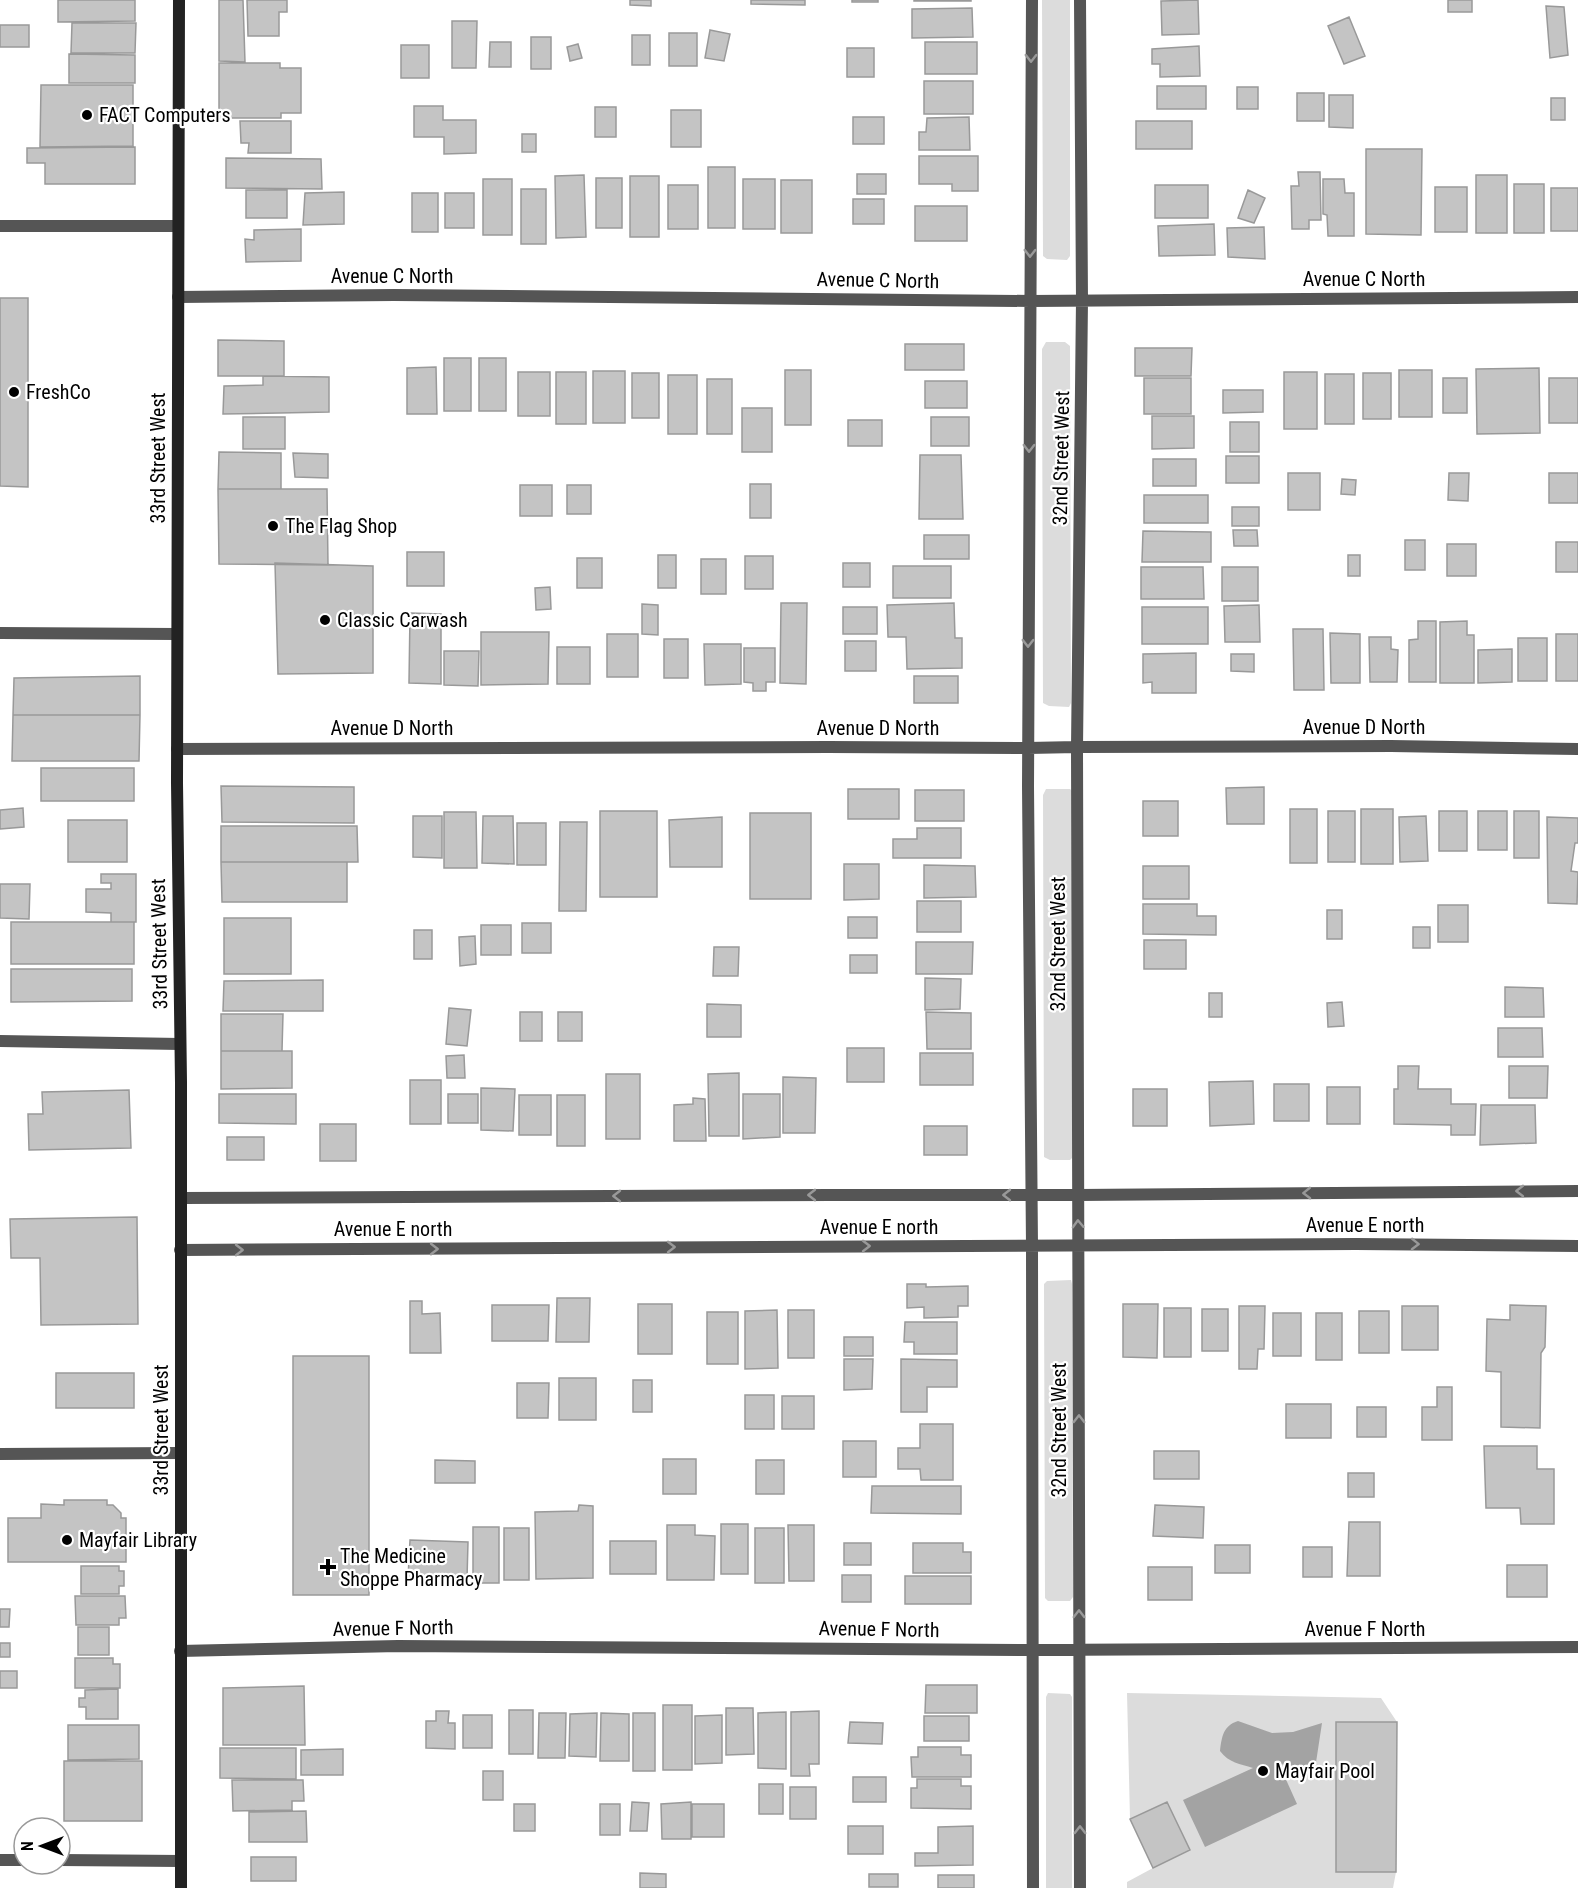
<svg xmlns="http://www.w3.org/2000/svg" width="1578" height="1888" viewBox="0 0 1578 1888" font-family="'Roboto Condensed',sans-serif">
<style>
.green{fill:#dcdcdc}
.water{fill:#a3a3a3}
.building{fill:#c4c4c4;stroke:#999;stroke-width:1.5}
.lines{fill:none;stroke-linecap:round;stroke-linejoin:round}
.street{stroke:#555;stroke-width:12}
.secondary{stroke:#222;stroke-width:12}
.oneway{stroke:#999}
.poi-dot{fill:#000;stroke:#fff;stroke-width:2}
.labels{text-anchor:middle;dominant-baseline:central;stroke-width:4.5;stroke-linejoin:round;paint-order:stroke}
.poi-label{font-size:20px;fill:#000;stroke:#fff;text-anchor:start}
.street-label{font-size:20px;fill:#000;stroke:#fff}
</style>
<rect width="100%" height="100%" fill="#fff"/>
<path class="green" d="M1042,0H1070V256L1067,260L1047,259L1043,256Z
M1046,342H1065L1070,346L1071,703L1069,707L1049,706L1043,703L1042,349Z
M1046,789H1070L1072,791V1158L1070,1160H1050L1044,1157L1043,795Z
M1071,1280L1072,1284L1073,1597L1070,1601H1048L1045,1598L1044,1284L1047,1281Z
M1048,1693L1070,1694L1072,1697V1888H1046V1697Z
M1127,1693L1381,1698L1397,1722L1396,1872L1393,1888H1127V1882L1153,1868L1130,1819Z"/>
<path class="water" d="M1238,1721L1272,1733L1293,1732L1322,1723L1315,1769L1279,1764L1297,1804L1205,1847L1183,1800L1253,1768C1240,1764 1229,1763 1220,1751C1222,1736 1223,1726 1238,1721Z"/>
<path class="building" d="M58,0H135V21L58,22Z
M219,0H243L245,62L219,61Z
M247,0H287V12H279V36H248Z
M630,0H651V6L630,5Z
M751,0H805V5L751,4Z
M852,0H878V2H852Z
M914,0H971V1H914Z
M1198,0L1199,34L1162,35L1161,1Z
M1448,0H1472V12H1448Z
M1546,6L1564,7L1568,55L1550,58Z
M972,8L973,37L912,38V9Z
M1349,17L1365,56L1344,64L1328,26Z
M452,21H477L476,68H452Z
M72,23H136L135,53H71Z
M0,25H29V47H0Z
M710,30L730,34L724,61L705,58Z
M669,33H697V66H669Z
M632,35H650V65H632Z
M531,37H551V69H531Z
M490,42H511V67H489Z
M925,42H977V74H925Z
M578,44L582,58L570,61L567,47Z
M401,45H429V78H401Z
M1199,46L1200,76L1160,77V64H1152V49Z
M847,48H874V77H847Z
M69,54L135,55V83H69Z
M219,63H280V68H301V113H281V118H219Z
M924,81H973V114H924Z
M41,85H133V146L40,147Z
M1157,86H1206V109H1157Z
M1237,87H1258V109H1237Z
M1297,93H1324V121H1297Z
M1329,95H1353V128L1329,127Z
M1551,98H1565V120H1551Z
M414,106H443V120H476V153L444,154V137H414Z
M595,107H616V137H595Z
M671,110H701V147H671Z
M853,117H884V144H853Z
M969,117L970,150H919V132H926L927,118Z
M240,121H291V153H248L249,143H241Z
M1136,121H1192V149H1136Z
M522,134H536V152H522Z
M135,147V184H45V163H27V148Z
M1366,149H1422L1421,235L1366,234Z
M919,156H978V191H952V184H919Z
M226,158L321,159L322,189L226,188Z
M708,167H735V228H708Z
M1298,172H1320L1321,220H1309V229H1292L1291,186H1299Z
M857,174H886V194H857Z
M584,175L586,237L556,238L555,176Z
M1476,175H1507V233H1476Z
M630,176H659V237H630Z
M596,178H622V228H596Z
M483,179H512V235H483Z
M743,179H775V229H743Z
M1323,179H1344L1345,193H1354V236H1328L1327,215L1323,214Z
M781,180H812V233H781Z
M1514,184H1544V233H1514Z
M668,185H698V229H668Z
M1155,185H1208V218H1155Z
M1435,187H1467V232H1435Z
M1551,188H1578V231H1551Z
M521,189H546V244H521Z
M246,190H287V218H246Z
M1248,190L1265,198L1254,223L1238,218Z
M344,192V224L303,225L305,193Z
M412,193H438V232H412Z
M445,193H474V228H445Z
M853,199H884V224H853Z
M915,206H967V241H915Z
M1214,224L1215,255L1159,256L1158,226Z
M1264,227L1265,259L1228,257L1227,228Z
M301,229V261L246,262L245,239L254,240V230Z
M0,298H28V487L0,486Z
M218,340L284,341V376H218Z
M905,344H964V370H905Z
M1135,348H1192L1191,376H1135Z
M444,358H471V411H444Z
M479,358H506V411H479Z
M436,367L437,414H407V368Z
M1539,368L1540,433L1477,434L1476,369Z
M785,370H811V425H785Z
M1399,370H1432V417H1399Z
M593,371H625V423H593Z
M518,372H550V416H518Z
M556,372H586V424H556Z
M1284,372H1317V429H1284Z
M632,373H659V418H632Z
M1363,373H1391V419H1363Z
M1325,374H1354V424H1325Z
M668,375H697V434H668Z
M263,376L329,377V412L223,414L224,386L263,385Z
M1144,378H1191V414H1144Z
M1443,378H1467V413H1443Z
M1549,378H1578V423H1549Z
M707,379H732V434H707Z
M925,381H967V408H925Z
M1223,390H1263V412L1223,413Z
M742,408H772V452H742Z
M1152,416H1194V448L1152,449Z
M243,417H285V449H243Z
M931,417H969V446H931Z
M848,420H882V446H848Z
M1230,422H1259V452H1230Z
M219,452L281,453V489H218Z
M293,453L328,454V478L295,477Z
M920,455H961L963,519H919Z
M1226,456H1259V483H1226Z
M1153,459H1196V486H1153Z
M1288,473H1320V510H1288Z
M1449,473H1469L1468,501L1448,500Z
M1549,473H1578V503H1549Z
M1342,479L1356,480L1355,495L1341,494Z
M750,484H771V518H750Z
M520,485H552V516H520Z
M567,485H591V514H567Z
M218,489H327L328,565L219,564Z
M1144,495H1208V523H1144Z
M1232,507H1259V526H1232Z
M1233,530H1257L1258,546H1234Z
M1143,531L1211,532V562H1142Z
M924,535H969V559H924Z
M1405,540H1425V570H1405Z
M1556,542H1578V572H1556Z
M1447,544H1476V576H1447Z
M407,552H444V586H407Z
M658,555H676V588H658Z
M1348,555H1360V576H1348Z
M745,556H773V589H745Z
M577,558H602V588H577Z
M701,559H726V594H701Z
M275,563L373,566V673L278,674Z
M843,563H870V587H843Z
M893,566H951V598H893Z
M1141,567H1203L1204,599H1141Z
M1222,567H1258V601H1222Z
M550,587L551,609L536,610L535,588Z
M781,603H807L806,684L780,683Z
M954,603L955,638H962V668L907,669L906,637H888L887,605Z
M642,604L658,605V635L642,634Z
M1259,605L1260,642H1225L1224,606Z
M843,607H877V634H843Z
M1142,607H1208V644H1142Z
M410,613L441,614V684L409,683Z
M1418,621H1436V682H1409V640L1418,639Z
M1467,621V635H1474V683H1440V622Z
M1293,629H1323L1324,690H1294Z
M481,632H549L548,684L481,685Z
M1330,633L1360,634V683H1331Z
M607,634H638V677H607Z
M1556,634H1578V681H1556Z
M1369,637H1391V649L1398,650L1397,682H1370Z
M1518,638H1547V681H1518Z
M664,639H688V678H664Z
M845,641H876V671H845Z
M704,644H741V684L705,685Z
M557,647H590V684H557Z
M744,648H775V682H766V691H753V683L744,682Z
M1512,649V682L1478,683V650Z
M444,651H479L478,686L444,685Z
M1196,653V693H1152V682L1143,683V654Z
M1231,654H1254V672L1231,671Z
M140,676V715H13L14,678Z
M914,676H958V703H914Z
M13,715H140L139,761H12Z
M41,768H134V801H41Z
M221,786L354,787V823L222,822Z
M1264,787V824H1227L1226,788Z
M848,789H899V819H848Z
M915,790H964V821H915Z
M1143,801H1178V836H1143Z
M23,808L24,827L0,829V810Z
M1290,809H1317V863H1290Z
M1361,809H1393V864H1361Z
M600,811H657V897H600Z
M1328,811H1355V862H1328Z
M1439,811H1467V851H1439Z
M1478,811H1507V850H1478Z
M1514,811H1539V858H1514Z
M444,812H476L477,868H444Z
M750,813H811V899H750Z
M413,816H442V858L413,857Z
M483,816H513L514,864L482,863Z
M1426,816L1428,861L1400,862L1399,817Z
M722,817V867H670L669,820Z
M1547,817L1578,818V843H1575L1571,871L1578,872L1577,904L1548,903Z
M68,820H127V862H68Z
M560,822H587L586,911H559Z
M517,823H546V865H517Z
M221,826H357L358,862H221Z
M917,828H961V858H893V839H917Z
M221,862H347V902H222Z
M844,864H879V899L844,900Z
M924,865L975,866L976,897L924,898Z
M1143,866H1189V899H1143Z
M101,874H136V922H111V913L86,912V889H111V883H101Z
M0,884H30L29,919L0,918Z
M917,901H961V932H917Z
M1143,904H1197V916H1216V935L1143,934Z
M1438,905H1468V942H1438Z
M1327,910H1342V939H1327Z
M848,917H877V938H848Z
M224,918H291V974H224Z
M11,922H134V964H11Z
M522,923H551V953H522Z
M481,925H511V955H481Z
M1413,927H1430V948H1413Z
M414,930H432V959H414Z
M475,936L476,964L460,966L459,937Z
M1144,940H1186V969H1144Z
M916,942H973L972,974H916Z
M714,947H739L738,976H713Z
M850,955H877V973H850Z
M11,969H132V1001L11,1002Z
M925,978L961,979L960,1009L925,1010Z
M323,980V1011H223L224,981Z
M1505,987L1543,988L1544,1017H1505Z
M1209,993H1222V1017H1209Z
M1342,1002L1344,1026L1328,1027L1327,1003Z
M707,1004L741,1005V1037H707Z
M449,1008L471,1010L467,1046L446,1044Z
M520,1012H542V1041H520Z
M558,1012H582V1041H558Z
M926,1012L971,1013V1049H927Z
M221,1014H283L282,1051H221Z
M1498,1028H1542L1543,1057H1498Z
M847,1048H884V1082H847Z
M221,1051H292V1088L221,1089Z
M920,1053H973V1085H920Z
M464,1055L465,1078H447L446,1056Z
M1398,1066H1419L1418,1089H1451V1104H1476L1475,1135H1451V1125L1394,1124V1089H1398Z
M1509,1066H1548L1547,1098H1509Z
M739,1073V1136H709L708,1074Z
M606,1074H640V1139H606Z
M783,1077L816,1078L815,1133H783Z
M410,1080H441V1124H410Z
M1253,1081L1254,1124L1210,1126L1209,1082Z
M1274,1084H1309V1121H1274Z
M1327,1087H1360V1124H1327Z
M481,1088L515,1089L513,1131L481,1130Z
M1133,1089H1167V1126H1133Z
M129,1090L131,1148L29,1150L28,1114H43L42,1092Z
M219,1094H296V1124L219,1123Z
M448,1094H478V1123H448Z
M743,1094H780V1137L743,1139Z
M519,1095H551V1135H519Z
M557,1095H585V1146H557Z
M693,1098L705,1099L706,1141H674V1105L693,1104Z
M1481,1105H1535L1536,1143L1480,1145Z
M320,1124H356V1161H320Z
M924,1126H967V1155H924Z
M227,1137H264V1160H227Z
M137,1217L138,1324L41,1325L40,1258H11L10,1219Z
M907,1284H926V1287L968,1286V1306H958V1317L924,1318V1307L907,1308Z
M557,1298H590L589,1342H556Z
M410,1301H422V1314L440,1313L441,1353H410Z
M638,1304H672V1354H638Z
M1123,1304H1158L1157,1358L1123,1357Z
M492,1305H549L548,1341H492Z
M1510,1305L1546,1306L1545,1347L1541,1353L1540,1428L1501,1427V1372L1486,1371L1487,1319L1510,1320Z
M1239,1306H1265L1264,1349H1258L1257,1369H1239Z
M1402,1306H1438V1350H1402Z
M1164,1308H1191V1357H1164Z
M1202,1309H1228V1351H1202Z
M777,1310L778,1368L745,1369V1311Z
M788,1310H814V1358H788Z
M1359,1311H1389V1353H1359Z
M707,1312H738V1364H707Z
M1273,1313H1301V1356H1273Z
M1316,1313H1342V1360H1316Z
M905,1322H957V1354H914V1342H904Z
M844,1337H873V1356H844Z
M293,1356H369V1595H293Z
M844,1359H873L872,1389L844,1390Z
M901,1359L957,1360V1387H927V1412H901Z
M56,1373H134V1408H56Z
M559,1378H596V1420H559Z
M633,1380H652V1412H633Z
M517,1383H549L548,1418H517Z
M1437,1387H1452V1440H1422V1407H1437Z
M745,1395H774V1429H745Z
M782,1396H814V1429H782Z
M1286,1404H1331V1438H1286Z
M1357,1407H1386V1437H1357Z
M920,1424H953V1480H921L920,1469H898V1448H920Z
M843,1441H876V1477H843Z
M1484,1446H1537V1469H1554V1524H1521L1520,1508H1486Z
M1154,1451H1199V1479H1154Z
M663,1459H696V1494H663Z
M435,1460L475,1461V1483H435Z
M756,1460H784V1494H756Z
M1348,1473H1374V1497H1348Z
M872,1486H961V1514L871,1513Z
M64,1500H107V1505H113L121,1513V1518H126V1562H8V1518H41V1504L64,1505Z
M579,1505L593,1506V1578L536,1579L535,1512L578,1511Z
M1155,1505L1204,1507L1203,1538L1153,1536Z
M1349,1522H1380V1576H1347Z
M721,1524H748V1574H721Z
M667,1525H695V1535L715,1536L714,1580H667Z
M788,1525H814V1581H789Z
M473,1527H499V1583H473Z
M504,1528H529V1580H504Z
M755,1528H784V1583H755Z
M410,1540L468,1542L467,1579L408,1578Z
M610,1541H656V1574H610Z
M844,1543H871V1565H844Z
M913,1543H963V1552H971V1573H913Z
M1215,1545H1250V1573H1215Z
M1303,1547H1332V1577H1303Z
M1507,1565H1547V1597H1507Z
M81,1566H119V1571H124V1586H119V1594H81Z
M1148,1567H1192V1600H1148Z
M842,1575H871V1602H842Z
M905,1576H971V1604H905Z
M75,1596H125L126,1618H119V1625H76Z
M0,1609H10L9,1627H0Z
M78,1627H109V1655H78Z
M0,1643H10V1657H0Z
M75,1658H113V1664H120V1688H75Z
M0,1671H17V1688H0Z
M926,1685H977V1713H925Z
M304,1686L305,1745H223V1688Z
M118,1689V1719H86V1707H79V1698H85V1690Z
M663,1705H692V1770H663Z
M726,1708H753L754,1754L726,1755Z
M509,1710H533V1754H509Z
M436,1711H449L448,1723H455V1749L426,1748V1721H436Z
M819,1711V1764H809L810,1776H791V1712Z
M786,1712V1769L758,1768V1713Z
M539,1713H566L565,1758H538Z
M597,1713L596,1757L569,1756L570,1714Z
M601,1713L629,1714V1761H600Z
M633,1713H655V1771H633Z
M463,1715H492V1748H463Z
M722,1715V1763L695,1764V1716Z
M924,1716H969V1741H924Z
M850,1722L883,1723L882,1744L848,1743Z
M1336,1722H1397L1396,1872H1336Z
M68,1725H139V1759L68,1760Z
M918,1747H961V1755H971V1777H912L911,1757H918Z
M220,1748H296V1779L220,1778Z
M343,1749V1775H301V1750Z
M64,1761H142V1821H64Z
M483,1771H503V1800H483Z
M853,1777H886V1802H853Z
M917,1779H961V1786H971V1809L911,1808V1788H917Z
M232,1780H303L304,1801H292V1810L233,1811Z
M759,1784H783V1814H759Z
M790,1787H816V1819H790Z
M632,1802L649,1803L647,1831H630Z
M691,1802V1839H662L661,1804Z
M1167,1802L1190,1850L1153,1868L1130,1819Z
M514,1804H535V1831H514Z
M600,1804H620V1835H600Z
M692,1804H724V1837H692Z
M306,1811L307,1842H249V1812Z
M848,1826H883V1854H848Z
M973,1826V1865L915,1866V1853H938V1827Z
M251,1857H296V1881H251Z
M640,1873L666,1874V1888H640Z
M869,1874H898V1887H869Z
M938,1875H974V1888H938Z"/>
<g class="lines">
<path class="street" d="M1032,0L1028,786L1032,1245L1033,1888
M0,226H178
M178,297L394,295L1030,301L1578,297
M0,633L177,634
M177,749L828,747L1028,748L1077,747L1391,746L1578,749
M0,1041L180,1044
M181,1198L831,1195H1078L1578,1191
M180,1250L1356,1244L1578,1246
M0,1454L180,1453
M180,1651L398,1646L1032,1650L1578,1647
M0,1860H24
M60,1860L181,1861
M1080,1888L1077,747L1082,300L1080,0"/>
<path class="secondary" d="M179,0L177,783L181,1082V1888"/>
</g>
<defs><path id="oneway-chevron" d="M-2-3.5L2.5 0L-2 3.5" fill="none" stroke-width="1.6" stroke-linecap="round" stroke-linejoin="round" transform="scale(1.5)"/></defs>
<g class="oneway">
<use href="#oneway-chevron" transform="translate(1031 58) rotate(90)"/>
<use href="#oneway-chevron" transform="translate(1030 253) rotate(90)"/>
<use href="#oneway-chevron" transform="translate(1029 448) rotate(90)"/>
<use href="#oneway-chevron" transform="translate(1028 643) rotate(90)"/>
<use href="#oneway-chevron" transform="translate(1520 1191) rotate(180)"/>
<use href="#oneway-chevron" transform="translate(1307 1193) rotate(179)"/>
<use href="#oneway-chevron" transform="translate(812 1195) rotate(180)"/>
<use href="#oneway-chevron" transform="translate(1007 1195) rotate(180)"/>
<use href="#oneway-chevron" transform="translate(617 1196) rotate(180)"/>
<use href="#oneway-chevron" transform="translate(1078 1224) rotate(-92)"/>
<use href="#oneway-chevron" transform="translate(1415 1244) rotate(1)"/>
<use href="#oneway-chevron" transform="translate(866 1246)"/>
<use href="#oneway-chevron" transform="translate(671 1247)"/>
<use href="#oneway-chevron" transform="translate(434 1249)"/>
<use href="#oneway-chevron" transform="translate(239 1250)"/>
<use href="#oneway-chevron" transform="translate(1079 1419) rotate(-90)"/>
<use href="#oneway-chevron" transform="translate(1079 1614) rotate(-90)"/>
<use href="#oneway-chevron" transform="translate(1080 1830) rotate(-90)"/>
</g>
<g class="poi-dot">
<circle cx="87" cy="115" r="6"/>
<circle cx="14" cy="392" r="6"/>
<circle cx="273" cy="526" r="6"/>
<circle cx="325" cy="620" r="6"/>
<circle cx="67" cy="1540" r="6"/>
<path d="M325 1558h6v6h6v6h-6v6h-6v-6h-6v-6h6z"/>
<circle cx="1263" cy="1771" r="6"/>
</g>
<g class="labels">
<g class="poi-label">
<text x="99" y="115">FACT Computers</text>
<text x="26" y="392">FreshCo</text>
<text x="285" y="526">The Flag Shop</text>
<text x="337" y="620">Classic Carwash</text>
<text x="79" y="1540">Mayfair Library</text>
<text x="340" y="1556">The Medicine<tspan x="340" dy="23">Shoppe Pharmacy</tspan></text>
<text x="1275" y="1771">Mayfair Pool</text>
</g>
<g class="street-label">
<text x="392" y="276">Avenue C North</text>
<text x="1364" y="279">Avenue C North</text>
<text transform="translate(878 280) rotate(1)">Avenue C North</text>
<text transform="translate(158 458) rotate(-90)">33rd Street West</text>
<text transform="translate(1061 458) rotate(-89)">32nd Street West</text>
<text x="1364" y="727">Avenue D North</text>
<text x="392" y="728">Avenue D North</text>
<text x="878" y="728">Avenue D North</text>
<text transform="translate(159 944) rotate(-91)">33rd Street West</text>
<text transform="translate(1058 944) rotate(-90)">32nd Street West</text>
<text x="1365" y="1225">Avenue E north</text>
<text x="879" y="1227">Avenue E north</text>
<text x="393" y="1229">Avenue E north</text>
<text transform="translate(161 1430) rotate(-90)">33rd Street West</text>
<text transform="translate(1059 1430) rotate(-90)">32nd Street West</text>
<text transform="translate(393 1628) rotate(-1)">Avenue F North</text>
<text transform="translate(879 1629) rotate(1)">Avenue F North</text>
<text x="1365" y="1629">Avenue F North</text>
</g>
</g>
<g transform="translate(42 1846) rotate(270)"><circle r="28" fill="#ffffff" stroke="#999999" stroke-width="1.5"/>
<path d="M0-4.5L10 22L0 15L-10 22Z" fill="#000000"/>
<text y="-9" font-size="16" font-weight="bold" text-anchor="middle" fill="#000000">N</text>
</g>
</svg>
